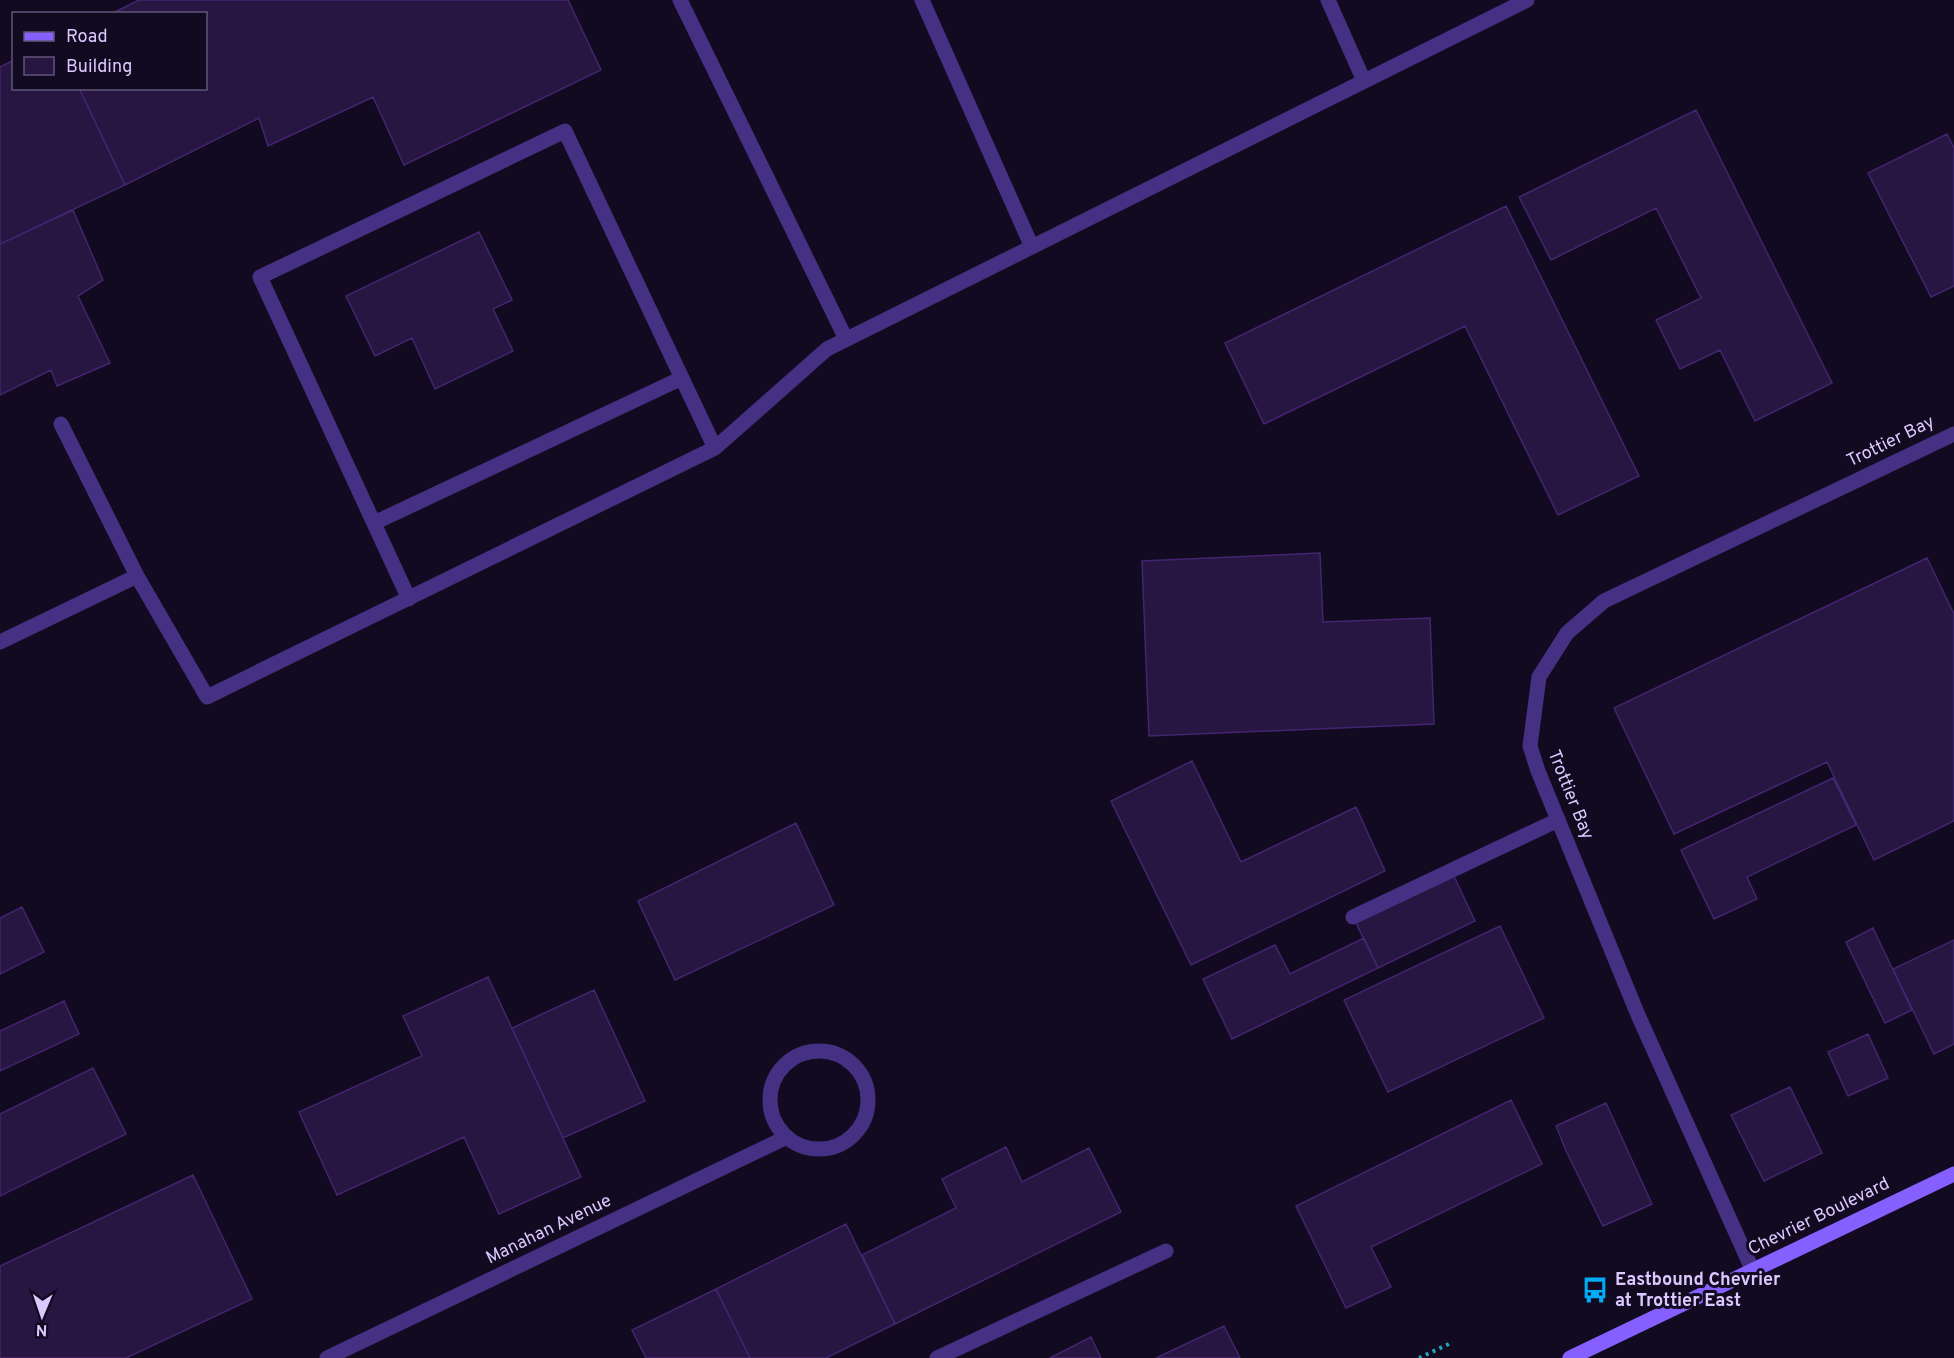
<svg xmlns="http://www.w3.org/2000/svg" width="1954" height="1358" viewBox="0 0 1954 1358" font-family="Overpass,sans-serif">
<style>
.building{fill:#271542;stroke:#432570;stroke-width:1.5}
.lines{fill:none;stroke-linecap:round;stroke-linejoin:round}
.path{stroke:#22a4ba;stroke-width:4;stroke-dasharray:3 4.5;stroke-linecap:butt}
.lane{stroke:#453183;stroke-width:15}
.street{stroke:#453183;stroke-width:15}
.secondary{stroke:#8560ff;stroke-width:15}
.labels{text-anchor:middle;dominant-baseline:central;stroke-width:6;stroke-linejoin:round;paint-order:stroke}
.street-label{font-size:18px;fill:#dac9ff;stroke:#120a20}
.poi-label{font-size:18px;font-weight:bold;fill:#dac9ff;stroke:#120a20;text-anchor:start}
</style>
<rect width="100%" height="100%" fill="#120a20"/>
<path class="building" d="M139,0H568L601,70L404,165L373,97L268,146L259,118L125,185L79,88H206V14H111Z
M14,60V88H79L125,185L0,244V67Z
M1696,110L1832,383L1755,421L1720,350L1680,369L1656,320L1701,298L1656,208L1551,260L1519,197Z
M1947,134L1954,148V286L1931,297L1868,173Z
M1506,206L1639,476L1558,515L1465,326L1264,424L1225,343Z
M73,210L103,280L78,296L110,363L57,386L51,370L0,395V244Z
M479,232L512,300L493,309L513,351L435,389L412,338L375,356L346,296Z
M1320,553L1323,622L1430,618L1434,724L1149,736L1142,561Z
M1927,558L1954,614V821L1874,860L1827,762L1674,834L1614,708Z
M1192,761L1241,862L1356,807L1385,871L1191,965L1111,801Z
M1833,778L1856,825L1747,877L1757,899L1714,919L1681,850Z
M796,823L834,905L675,980L638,901Z
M1451,870L1475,921L1378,968L1353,917Z
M22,907L44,952L0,974V918Z
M1500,926L1544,1018L1388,1092L1344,1000Z
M1873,928L1912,1010L1885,1023L1846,942Z
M1364,938L1378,968L1232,1039L1203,979L1275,945L1290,974Z
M1954,940V1044L1934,1054L1893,969Z
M488,977L581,1177L499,1214L464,1137L337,1195L299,1112L422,1056L403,1016Z
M594,990L645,1101L563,1138L512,1028Z
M64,1001L79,1034L0,1071V1031Z
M1868,1034L1888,1078L1848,1096L1828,1052Z
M93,1068L126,1134L0,1196V1114Z
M1790,1087L1822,1153L1764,1181L1731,1115Z
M1511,1100L1542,1164L1371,1247L1391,1287L1346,1308L1296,1206Z
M1606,1103L1652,1204L1603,1226L1567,1153L1556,1126Z
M1006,1147L1022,1182L1089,1148L1121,1212L895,1324L862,1255L956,1208L942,1179Z
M193,1175L252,1299L126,1358H0V1266Z
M846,1224L895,1324L826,1358H750L716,1289Z
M716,1289L750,1358H646L632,1330Z
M1224,1326L1240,1358H1156Z
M1091,1337L1101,1358H1050Z"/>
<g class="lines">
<path class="path" d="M1419,1358L1453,1342"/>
<path class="lane" d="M680,0L846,339
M922,0L1032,247
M1328,0L1364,81
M61,424L137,576
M715,448L827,349L1527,0
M374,523L682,378
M0,642L137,576L207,697L715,448L565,131L260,277L409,599
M1353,917L1558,820
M937,1358L1166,1251"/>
<path class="street" d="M770 1100a49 49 0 1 1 98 0a49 49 0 1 1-98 0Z
M1753,1271L1638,1015L1538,771L1530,746L1539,677L1567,633L1604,601L1954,434
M327,1358L787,1137"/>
<path class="secondary" d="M1570,1358L1954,1174"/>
</g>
<defs>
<g id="bus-bare" transform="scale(2.07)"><path d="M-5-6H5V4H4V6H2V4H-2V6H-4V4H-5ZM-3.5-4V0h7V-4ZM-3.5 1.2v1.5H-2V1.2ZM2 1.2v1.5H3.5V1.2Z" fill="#00aaf4" stroke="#120a20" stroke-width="2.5" paint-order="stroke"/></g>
</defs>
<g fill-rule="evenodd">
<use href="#bus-bare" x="1595" y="1290"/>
</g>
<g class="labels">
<g class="street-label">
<text transform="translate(1891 442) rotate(-26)">Trottier Bay</text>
<text transform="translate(1570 795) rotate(68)">Trottier Bay</text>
<text transform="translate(1819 1217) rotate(-26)">Chevrier Boulevard</text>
<text transform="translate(549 1230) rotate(-26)">Manahan Avenue</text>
</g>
<g class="poi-label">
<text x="1615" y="1280">Eastbound Chevrier<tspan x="1615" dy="21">at Trottier East</tspan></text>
</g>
</g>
<rect x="12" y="12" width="195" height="78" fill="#120a20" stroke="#625679" stroke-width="1.5"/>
<rect x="24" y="32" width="30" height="9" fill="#8560ff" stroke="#625679" stroke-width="1.5"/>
<text x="66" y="42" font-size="18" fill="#dac9ff">Road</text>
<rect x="24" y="57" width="30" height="18" fill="#271542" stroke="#625679" stroke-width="1.5"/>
<text x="66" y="72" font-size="18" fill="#dac9ff">Building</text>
<g transform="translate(42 1316) rotate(182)" stroke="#120a20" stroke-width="4.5" paint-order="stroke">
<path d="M0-4.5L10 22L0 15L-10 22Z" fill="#dac9ff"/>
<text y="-9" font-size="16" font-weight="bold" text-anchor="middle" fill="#dac9ff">N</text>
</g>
</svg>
